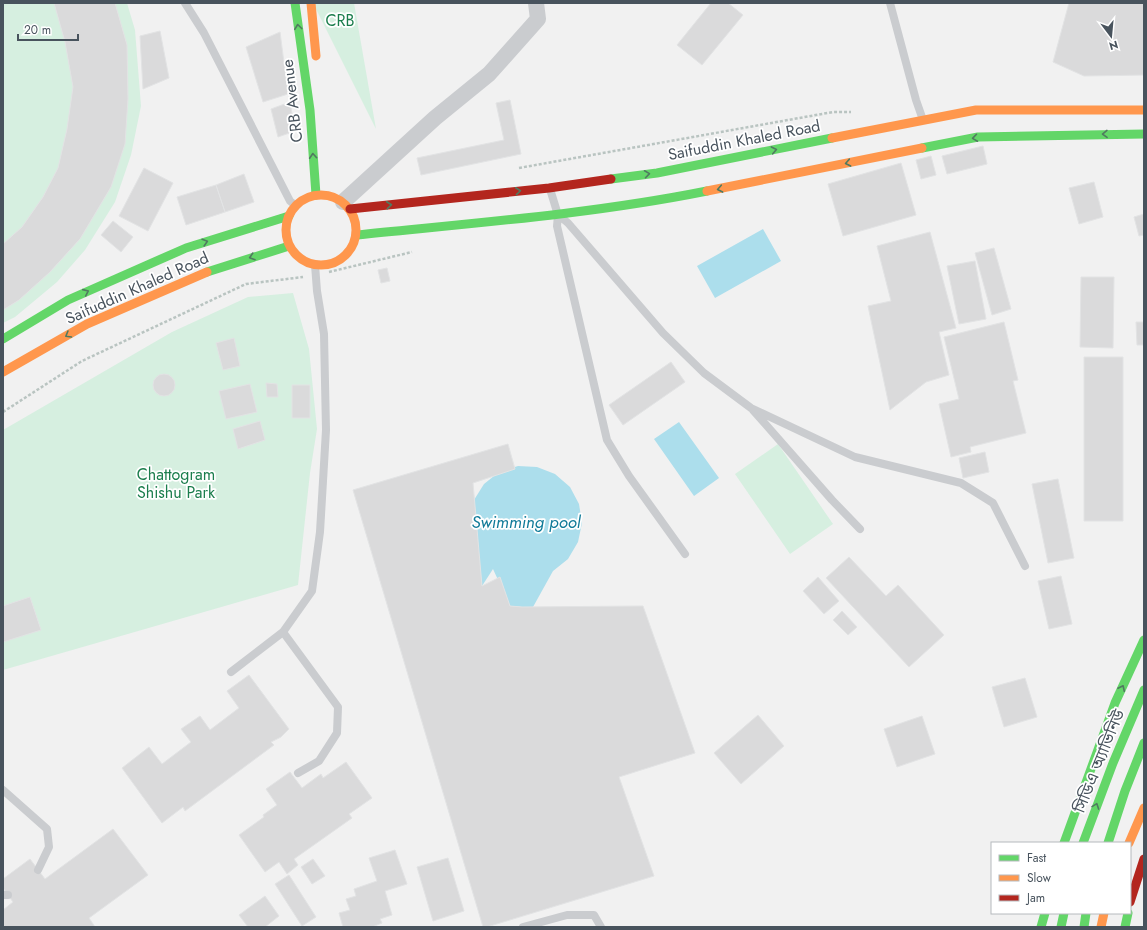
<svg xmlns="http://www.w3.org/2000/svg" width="1147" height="930" viewBox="0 0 1147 930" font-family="Jost,'Noto Sans Bengali',sans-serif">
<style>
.green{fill:#d6efe0}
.water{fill:#acdeec}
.building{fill:#dadadb;stroke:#e2e3e4}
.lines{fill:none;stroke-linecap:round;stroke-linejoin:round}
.path{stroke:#b9c4c1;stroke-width:2.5;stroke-dasharray:3 2;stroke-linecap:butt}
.lane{stroke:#cacccf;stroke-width:8}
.street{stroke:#cacccf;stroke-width:16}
.fast{stroke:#63d668;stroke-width:9}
.slow{stroke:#ff974d;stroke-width:9}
.jam{stroke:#b3261e;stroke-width:9}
.oneway{stroke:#507a60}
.labels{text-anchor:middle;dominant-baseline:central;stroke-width:3.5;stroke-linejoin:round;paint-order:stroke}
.park-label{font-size:16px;fill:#1a7d4c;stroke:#fff}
.street-label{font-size:16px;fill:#48535d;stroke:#fff}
.water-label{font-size:17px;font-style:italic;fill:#117b99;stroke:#fff}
</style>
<rect width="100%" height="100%" fill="#f1f1f1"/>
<path class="green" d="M3,3H54L65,42L73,87L67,129L58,168L43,197L22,227L3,244Z
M115,3H127L135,30L141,106L131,155L115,202L85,250L57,282L15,317L3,323V310L19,300L50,272L80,239L111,187L128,99L127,45Z
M313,3H354L376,129Z
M293,293L309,349L317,429L310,473L298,585L3,670V430L172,332L248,297Z
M778,444L833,524L790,554L735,474Z"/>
<path class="water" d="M763,229L781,261L715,298L697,266Z
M679,422L719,478L694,496L654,439Z
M518,466L537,467L555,474L570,487L579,504L582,523L578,542L568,559L553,571L533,607H522L510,606L493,569L482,586L471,538L474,500L484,484L499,472Z"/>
<path class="building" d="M54,3H115L127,45L128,99L125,144L111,187L80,239L50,272L19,300L3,310V244L22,227L43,197L58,168L67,129L73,87L65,42Z
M711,3H728L743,15L702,65L677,45Z
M1069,3H1144V75L1084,76L1053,62Z
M160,31L169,78L143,89L140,36Z
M280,32L288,94L263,102L246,47Z
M510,100L521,154L421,175L417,158L504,140L496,103Z
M290,102L295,131L278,137L271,109Z
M983,146L987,164L947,174L942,156Z
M931,156L936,175L921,179L916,160Z
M901,163L916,215L843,236L828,184Z
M144,168L173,183L148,231L119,216Z
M244,174L254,202L225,212L216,185Z
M1094,182L1103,217L1079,224L1069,188Z
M216,185L225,212L186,225L177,197Z
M1144,214V235L1139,236L1134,217Z
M113,221L133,237L121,252L101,235Z
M930,232L956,328L939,332L949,375L926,382L890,410L868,306L891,301L877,246Z
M994,248L1011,309L992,315L975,253Z
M975,261L986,319L959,324L947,266Z
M387,268L390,281L381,283L378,270Z
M1081,277H1114L1113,348L1080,347Z
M1004,322L1018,380L1013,381L1026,433L970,447L971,452L951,457L939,404L959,399L944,337Z
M1136,322H1144V345H1137Z
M234,338L240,366L223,370L216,343Z
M1084,357H1123V521H1084Z
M671,362L685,382L623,425L609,405Z
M153 385a11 11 0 1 1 22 0a11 11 0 1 1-22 0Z
M266,383L277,384L278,397H267Z
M250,384L257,412L226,419L219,391Z
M292,385H310V418H292Z
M260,421L265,440L238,449L233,429Z
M508,444L515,469L473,483L482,586L500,577L510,606L522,607L643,606L695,753L619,777L654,876L487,927H483L353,490Z
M985,452L989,472L963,478L959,458Z
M1058,479L1074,558L1048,563L1032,484Z
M849,557L886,596L898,585L944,635L909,667L826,578Z
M1061,576L1072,624L1049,629L1038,581Z
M818,577L839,601L824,614L803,591Z
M30,597L41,630L3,642V606Z
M842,611L857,627L848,635L833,620Z
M249,675L289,729L281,737L271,742L274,745L185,811L183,807L162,823L122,768L149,747L162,764L191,742L181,729L200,716L210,730L239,708L227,691Z
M1025,678L1037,717L1004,727L992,687Z
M758,715L784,746L741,784L714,753Z
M922,716L935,754L897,767L884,729Z
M346,762L372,798L349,814L352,818L294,859L298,865L287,874L279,862L265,872L239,835L264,817L263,815L277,805L266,789L290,772L302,788L321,774L323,778Z
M113,829L148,875L89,918L95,927H3V910L13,902L3,888V879L30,859L45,879Z
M395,850L407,884L385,891L392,915L380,919L382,923L372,927H343L339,913L350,910L346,899L356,896L354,889L377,881L369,858Z
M448,858L464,911L433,921L417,867Z
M313,859L325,876L312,884L301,867Z
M289,875L316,917L302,926L275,884Z
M265,896L279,916L265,927H248L239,915Z"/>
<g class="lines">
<path class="path" d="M519,168L833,112H851
M329,272L412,252
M3,412L82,361L246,284L303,277"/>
<path class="lane" d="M185,3L204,33L290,201L296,206
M890,3L916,100L923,120
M550,189L558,215L557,226L607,440L629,476L685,554
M562,218L568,223L663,333L704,373L751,408L855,457L961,483L993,503L1025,566
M753,410L832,500L860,529
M231,672L283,632
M298,773L319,761L337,733L338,707L283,632L312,591L320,532L326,430L324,334L317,291L315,265
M3,790L47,829L49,847L38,870
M3,895H8
M523,927L567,915H594L601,927"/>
<path class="street" d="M343,202L435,118L489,74L538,19L536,3"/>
<path class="fast" d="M295,3L310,110L316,195
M922,148L978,137L1144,134
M611,179L657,173L832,138
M357,235C474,223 592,214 707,191
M207,272L289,246
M3,339L68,300L186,248L289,216
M1064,843L1115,703L1144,640
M1083,843L1113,763L1144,690
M1108,843L1125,791L1144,743
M1041,927L1045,913
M1061,927L1064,913
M1084,927L1086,913
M1125,927L1128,913"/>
<path class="slow" d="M311,3L316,56
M832,138L976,110H1144
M707,191L922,148
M286 230a35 35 0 1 1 70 0a35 35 0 1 1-70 0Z
M3,372L87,324L207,272
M1129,843L1144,808
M1101,927L1104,913"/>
<path class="jam" d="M350,209L549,188L611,179
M1130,902L1144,859"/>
</g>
<defs><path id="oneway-chevron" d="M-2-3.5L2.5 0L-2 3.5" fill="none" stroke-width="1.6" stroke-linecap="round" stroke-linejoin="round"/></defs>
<g class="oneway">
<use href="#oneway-chevron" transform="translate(298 27) rotate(-97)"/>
<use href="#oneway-chevron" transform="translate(1105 134) rotate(179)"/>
<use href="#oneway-chevron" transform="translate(975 138) rotate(172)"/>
<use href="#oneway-chevron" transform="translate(774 150) rotate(-11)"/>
<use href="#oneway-chevron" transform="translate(313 156) rotate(-94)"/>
<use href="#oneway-chevron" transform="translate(848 163) rotate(169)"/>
<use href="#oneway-chevron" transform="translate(647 174) rotate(-8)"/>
<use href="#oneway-chevron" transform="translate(720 189) rotate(169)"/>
<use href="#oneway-chevron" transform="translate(518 191) rotate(-6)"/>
<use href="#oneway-chevron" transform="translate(389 205) rotate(-6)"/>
<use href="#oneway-chevron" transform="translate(205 242) rotate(-17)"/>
<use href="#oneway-chevron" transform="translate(252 257) rotate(162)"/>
<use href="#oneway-chevron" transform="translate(86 292) rotate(-24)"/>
<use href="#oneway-chevron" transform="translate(68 335) rotate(150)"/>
<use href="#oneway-chevron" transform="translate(1122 688) rotate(-65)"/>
<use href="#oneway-chevron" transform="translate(1096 806) rotate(-70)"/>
</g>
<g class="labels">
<g class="park-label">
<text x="340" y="20">CRB</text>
<text x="176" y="474">Chattogram<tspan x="176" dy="18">Shishu Park</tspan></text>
</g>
<g class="street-label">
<text transform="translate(292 101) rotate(-97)">CRB Avenue</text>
<text transform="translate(744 140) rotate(-11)">Saifuddin Khaled Road</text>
<text transform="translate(137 288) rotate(-24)">Saifuddin Khaled Road</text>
<text transform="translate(1099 761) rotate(-68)">সিডিএ অ্যাভিনিউ</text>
</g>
<g class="water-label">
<text x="526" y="522">Swimming pool</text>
</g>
</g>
<rect width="1147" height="930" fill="none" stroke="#48535d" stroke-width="8"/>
<rect x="991" y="842" width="140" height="72" fill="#ffffff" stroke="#b6babe"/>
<rect x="999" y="855" width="20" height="6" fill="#63d668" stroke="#b6babe"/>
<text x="1027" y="862" font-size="12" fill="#48535d">Fast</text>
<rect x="999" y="875" width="20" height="6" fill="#ff974d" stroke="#b6babe"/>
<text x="1027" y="882" font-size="12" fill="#48535d">Slow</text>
<rect x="999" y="895" width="20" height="6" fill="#b3261e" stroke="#b6babe"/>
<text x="1027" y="902" font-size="12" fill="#48535d">Jam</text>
<g transform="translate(1111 36) rotate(164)" stroke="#ffffff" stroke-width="3" paint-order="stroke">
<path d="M0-3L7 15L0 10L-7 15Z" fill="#48535d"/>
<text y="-6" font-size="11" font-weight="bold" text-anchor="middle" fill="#48535d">N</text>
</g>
<path d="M18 34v6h60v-6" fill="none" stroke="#48535d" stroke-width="2"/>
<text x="24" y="34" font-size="12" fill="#48535d" stroke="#ffffff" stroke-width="3" paint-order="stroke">20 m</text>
</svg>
